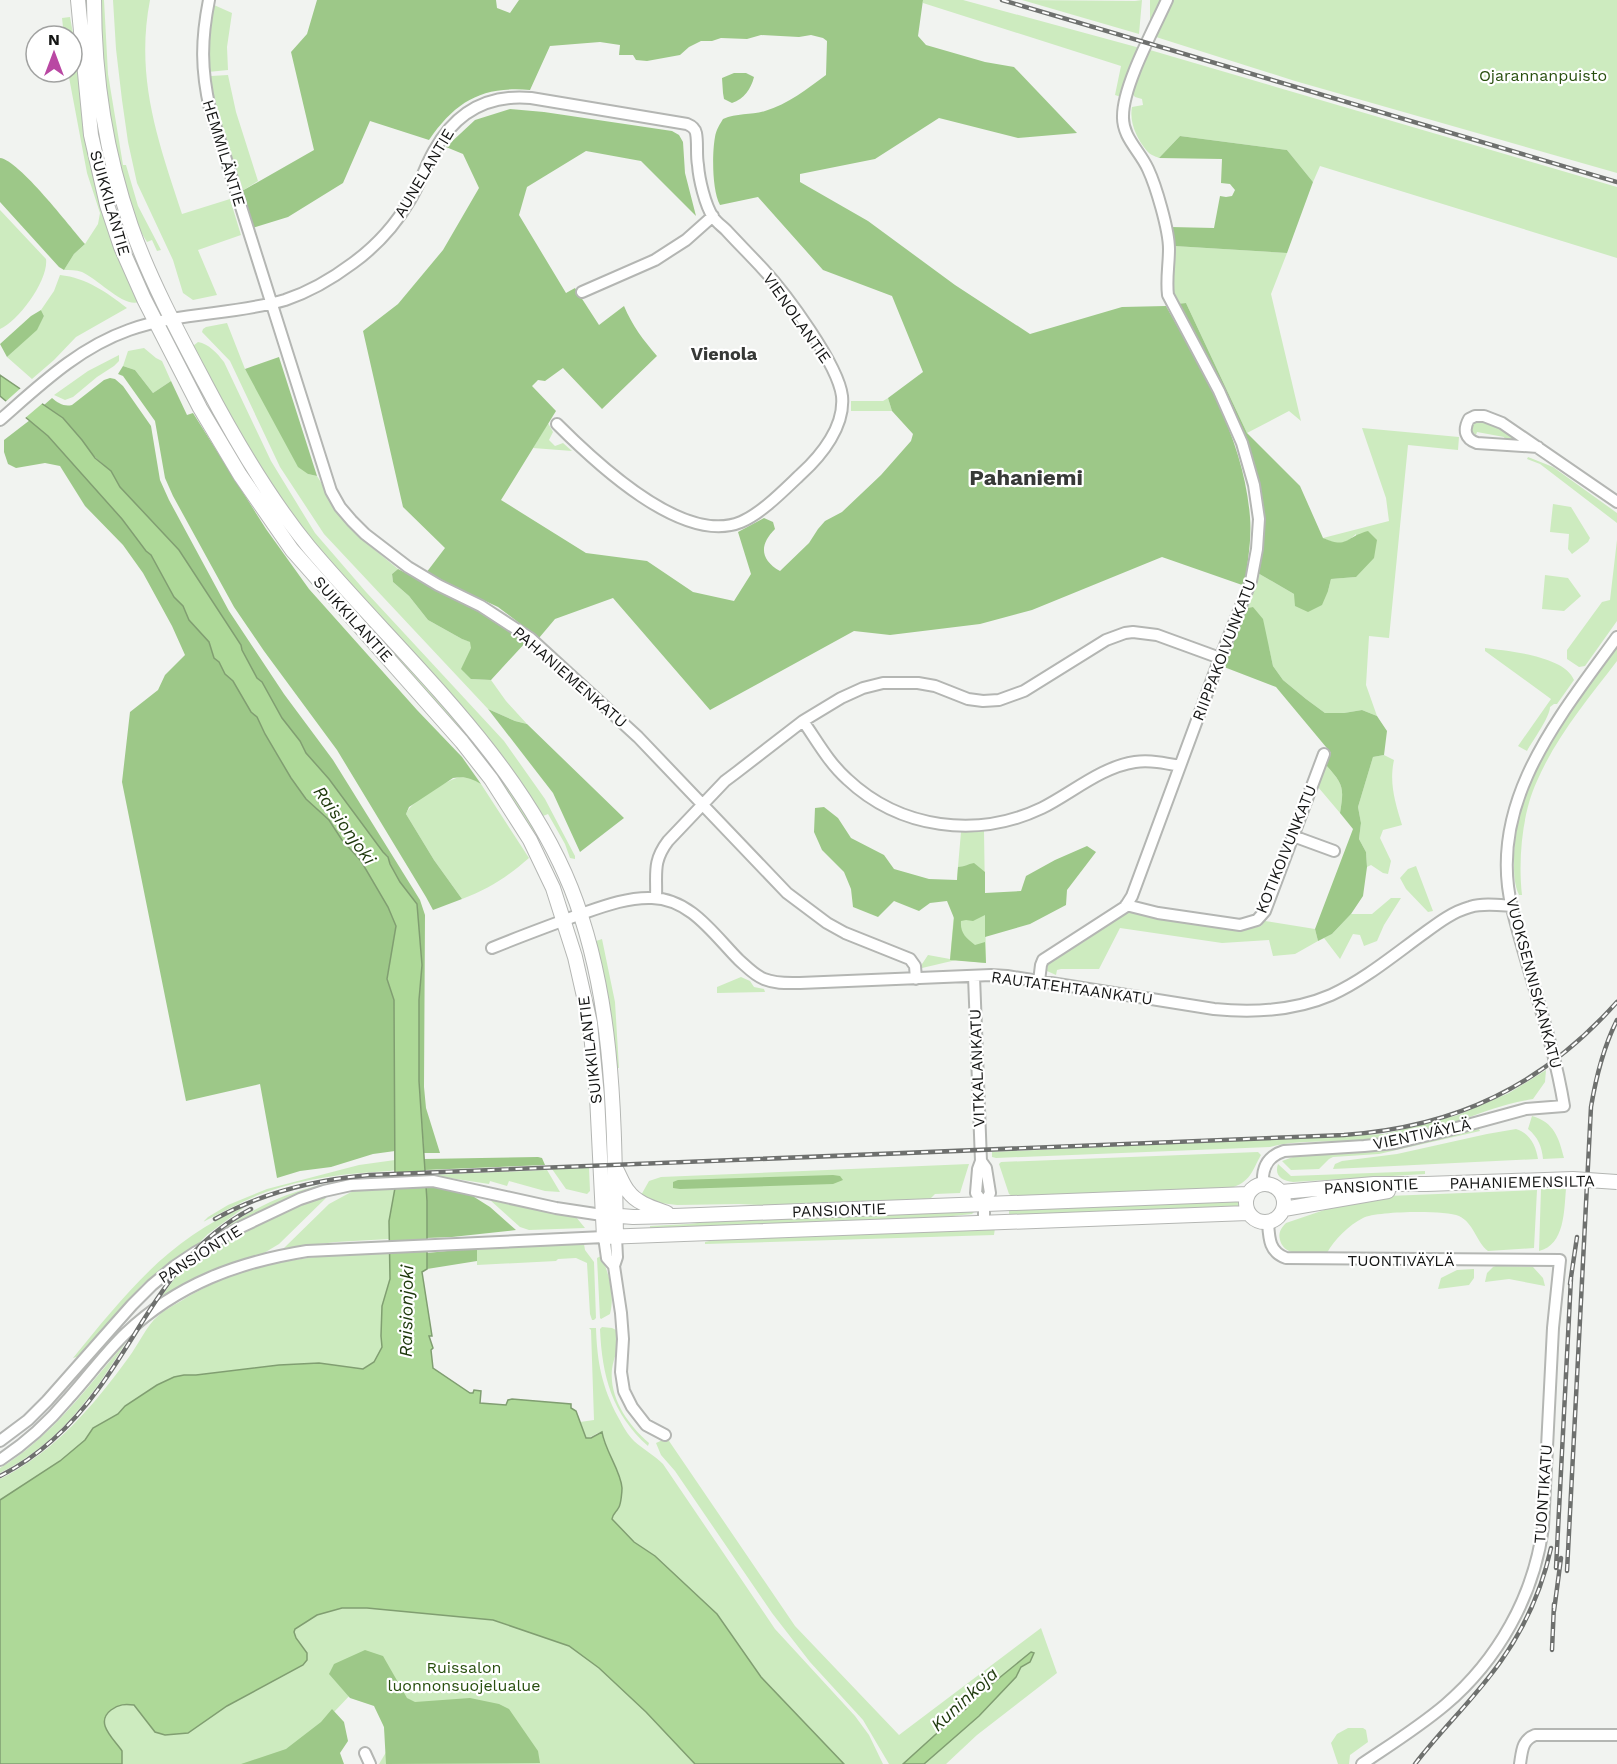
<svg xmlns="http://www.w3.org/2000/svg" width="1617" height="1764" viewBox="0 0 1617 1764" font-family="'Work Sans',sans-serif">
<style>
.green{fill:#cdebbf}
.forest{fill:#9dc888}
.water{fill:#aed998;stroke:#809e71;stroke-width:1.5}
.pier{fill:#f1f3f0}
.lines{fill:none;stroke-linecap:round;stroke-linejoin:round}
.minor-casing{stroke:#b4b6b3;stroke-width:14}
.major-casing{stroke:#b4b6b3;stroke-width:16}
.minor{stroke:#fff;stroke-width:10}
.major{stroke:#fff;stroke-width:14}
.rail-casing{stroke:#6e706e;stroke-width:4.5}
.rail{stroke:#fff;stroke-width:2;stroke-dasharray:7;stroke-linecap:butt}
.major-bridge-casing{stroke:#b4b6b3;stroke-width:16;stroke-linecap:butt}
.major-bridge{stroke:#fff;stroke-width:14}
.labels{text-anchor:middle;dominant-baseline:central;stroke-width:4.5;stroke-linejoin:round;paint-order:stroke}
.park-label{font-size:16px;fill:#284f0e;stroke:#fff}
.street-label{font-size:16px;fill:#151615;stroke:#fff}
.neighbourhood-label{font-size:18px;font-weight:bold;fill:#373937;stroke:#fff}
.water-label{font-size:18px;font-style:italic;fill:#1d380b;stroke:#fff}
.district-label{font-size:22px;font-weight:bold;fill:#373937;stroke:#fff}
</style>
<rect width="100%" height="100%" fill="#f1f3f0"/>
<path class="green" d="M99,0H104L108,74L123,165H126L138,206L161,250L157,251L152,240L147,242L136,224L114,144L104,75Z
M113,0H150C135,78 158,141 182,214L230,199L241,235L198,250L217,295L193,300L183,293L173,260L137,183L128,142L122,100L116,49Z
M923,0H963L1140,48L1121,97L1115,95L1121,66L923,3Z
M1022,0L1135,1L1142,0L1139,34Z
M1150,0H1617V173L1295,81L1156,37L1150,24Z
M214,5L232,13L227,47L228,70L208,72L207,46Z
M70,17L74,39L87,148L94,181L113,246L139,298V302C124,308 98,279 82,272C76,270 70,270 64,270L74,254L85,244L98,224L100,213L87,173L68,72H72V36H64L62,18Z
M1150,50L1617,187V258L1320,166L1313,182L1287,150L1180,136L1159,158C1155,156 1150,155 1147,151C1137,139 1129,122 1132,107L1143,105L1142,99L1135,97L1131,92Z
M228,75L236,112L258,181L242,191L214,106L209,78L211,76Z
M0,210L46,259C49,279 19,321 0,329Z
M1174,246L1287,253L1271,294L1301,421L1289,411L1247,433L1186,303L1176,304C1171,285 1173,266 1174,246Z
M60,275C87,278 106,292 127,308L76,337L54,360L32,379L7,357L37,329L44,316L41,310L54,291Z
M227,323L245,369L308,474L317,476L342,516L364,541L398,569L392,574L393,582L409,596L428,620L462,639L471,642V679L491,680L506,701L527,724L515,721L488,709L324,534L280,467L230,361L202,332L203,329L206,327Z
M198,342C209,344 217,353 224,362L271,461L315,533L366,592L504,741L545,799L575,856V859L570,858L565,844L548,814L543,816L308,537L258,465L220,398L193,346Z
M144,348L156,358L162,361L171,381L153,393L135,370L123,366L128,351Z
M119,355V361L114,366L97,377L73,397L65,400L54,395L88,371Z
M888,398L892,411H851V401H883Z
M211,410L254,478L409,667L472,739L508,785L537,832L535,833L503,786L299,550L249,481L208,412Z
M1478,420L1486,421L1516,437L1517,439L1515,441L1505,439L1504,437L1477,432L1476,435L1472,432L1470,427L1473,423Z
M548,423L553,432L549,440L555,446L563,443L572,451L533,448Z
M1362,428L1459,437L1458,450L1408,445L1389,638L1369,636L1366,685L1377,716L1362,710L1344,713H1325L1306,699L1283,680L1273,666L1269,648L1253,607L1247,608L1256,572L1294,594L1328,591L1331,579L1356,577V534C1343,546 1338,545 1323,538L1389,521L1386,498Z
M1528,457L1553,467L1617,513V523L1540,464L1527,459Z
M1553,504L1571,507L1590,538L1588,542L1572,554L1568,549L1569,534L1550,532Z
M1617,540V621L1585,666L1579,667L1567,659V650L1602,602L1610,600Z
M1545,575L1568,578L1581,596L1564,611L1542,609Z
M1617,646V661C1588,699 1556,737 1537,781C1522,813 1518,860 1522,895H1519C1513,882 1514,868 1514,854C1517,772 1571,709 1617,646Z
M1485,648C1508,651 1565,656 1574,680L1557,704H1554L1550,707C1550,717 1533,740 1527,751L1518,746L1551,699L1485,651Z
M1384,755L1394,760C1389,783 1395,802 1402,825L1383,830L1380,838L1391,861L1388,874L1383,873L1371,865L1367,867L1366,852L1359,839L1361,823L1358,807L1373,757Z
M1326,765C1344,785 1344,788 1340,813L1318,787Z
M460,777L472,778L481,784L529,858C507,877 489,889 462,899L434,860L406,814C411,801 446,780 460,777Z
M984,831L986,963L956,960L922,968V964L928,955L950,959L961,832Z
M1416,866L1433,911L1428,912L1406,889L1400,878L1408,869Z
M1391,898H1401L1384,925L1377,941L1364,946L1360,935L1353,934L1340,959L1324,938L1332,934L1351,914H1372Z
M1133,911L1242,930L1261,926L1265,921L1315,929L1318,941L1295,954L1273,956L1269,940L1222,943L1120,928L1099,969H1061L1057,970L1056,975L1047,971L1048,964L1057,956L1082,943L1126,912Z
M602,939L615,1002L619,1068H617L593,942Z
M741,977L750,981L754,987L764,989L765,992L717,993V987Z
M1546,1070L1545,1082L1533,1099C1505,1104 1488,1110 1462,1120C1438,1129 1411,1134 1385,1139C1347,1145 1308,1137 1270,1147L996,1158L992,1157V1152L1384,1134L1458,1115L1509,1093Z
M1532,1116C1554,1122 1559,1138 1564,1158L1543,1159C1542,1147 1538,1137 1528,1129Z
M1479,1129L1480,1131L1379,1154L1333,1157L1329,1159L1319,1169L1291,1170L1282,1161L1293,1157L1379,1150Z
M1516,1129C1530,1133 1536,1146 1538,1159L1333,1169L1335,1164L1342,1161L1397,1154L1487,1134Z
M1258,1152L1261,1155C1252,1171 1250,1183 1230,1188L1014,1197L1009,1194L999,1164L1001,1162Z
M395,1160V1170L390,1171C349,1173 305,1178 266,1192C244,1200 224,1211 203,1222L208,1217L228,1205L267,1189L359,1165Z
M969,1164L960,1193L935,1194L931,1198L913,1201L779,1206L739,1204L677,1205L652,1202L640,1197L649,1181L661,1177Z
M1278,1164L1291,1176L1425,1171V1174L1293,1182C1282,1181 1274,1176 1278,1164Z
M589,1168L590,1191L587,1194L566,1189L552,1169Z
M547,1170L560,1192L545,1191L509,1181L507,1186L490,1181L489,1184L430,1175Z
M390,1176H395V1177C373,1178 351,1178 329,1184C286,1194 249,1218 210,1239C218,1232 228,1226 237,1220C287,1189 332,1179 390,1176Z
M395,1188L389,1221V1239L336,1242L284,1248L329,1204L353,1191Z
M1541,1189H1566C1564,1210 1565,1245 1539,1251Z
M1537,1190L1534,1248L1488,1251C1476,1242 1474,1223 1459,1216C1445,1210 1377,1211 1363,1218C1349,1225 1334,1240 1327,1253C1312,1253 1285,1259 1280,1240C1278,1233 1281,1228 1286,1223L1336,1206L1388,1196Z
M329,1195L279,1244L264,1253L208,1273L161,1297L181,1270L195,1261L244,1232L286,1211Z
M490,1200L576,1217L585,1228L529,1230L520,1227Z
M1240,1200V1207L1009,1216V1209Z
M245,1207L208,1234L195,1247L165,1266L142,1285L80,1356L73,1358C123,1297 169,1237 245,1207Z
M976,1210L972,1214L953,1216L940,1219L650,1230V1226L689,1224L731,1219Z
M995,1228L994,1235L705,1244V1242L722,1238Z
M584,1244L585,1250L594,1262L596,1318L594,1320H592L590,1314L587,1263L576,1258L558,1259L556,1261L477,1265V1248Z
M351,1254H389L390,1279L382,1306L381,1336L382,1347L374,1362L363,1369L319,1363L279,1365L196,1375H184L174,1377L157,1385L125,1406L118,1414L93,1429L85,1440L60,1461L0,1500V1479C55,1452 94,1405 129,1357C138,1345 147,1325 158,1316C164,1310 173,1306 181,1301C235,1267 289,1258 351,1254Z
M601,1256C609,1273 615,1295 610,1314L601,1319L600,1318L597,1258Z
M1496,1266L1533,1267L1543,1278L1545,1286L1509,1279L1485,1282L1487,1273L1493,1267Z
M1474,1269V1278L1469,1285L1438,1289L1441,1278L1457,1270Z
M602,1327L612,1328L620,1332C620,1345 614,1356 612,1369C609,1398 628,1425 649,1443L648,1446C612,1414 602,1376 600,1329Z
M589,1328H596C597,1362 602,1387 618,1417C623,1426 627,1434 634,1441C643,1449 654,1455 663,1464L775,1629L855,1716L869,1735L883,1764H844L761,1677L717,1614L655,1556L634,1542L612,1519C613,1513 616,1513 619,1507C621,1503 622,1492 622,1488C621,1469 605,1451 602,1432C595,1433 592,1438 586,1438L580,1422L594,1420L591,1330Z
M126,1342C94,1395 57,1445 0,1473V1468C52,1437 87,1387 126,1342Z
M667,1438L795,1626L899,1735L1041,1628L1057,1673L977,1735L946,1764H924L979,1716L1016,1677L1021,1667L1030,1662L1031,1652L971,1701L966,1709L957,1715L903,1764H889L863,1720L810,1662L772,1613L675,1471L661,1455L656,1443Z
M278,1592L561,1611L706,1764H379L388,1749L379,1701L353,1692L316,1731L335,1764H36L57,1693Z
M1348,1728H1363L1366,1730L1368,1742L1350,1755L1349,1764H1338L1331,1743L1337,1734Z"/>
<path class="forest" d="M317,0H496L497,8L510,13L519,0H923L918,36L926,45L985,62L1014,67L1077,133L1018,138L939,118L875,159L800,174V182L868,221L955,285L1030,334L1122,307L1166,306C1203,372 1244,439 1250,517C1252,540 1247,563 1245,586L1162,557L1032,610L980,624L890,635L854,631L710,710L613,598L555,619L539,638L498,607L426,573L445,548L403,507L363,331L398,304L443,250L479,188L463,154L446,147L475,120L510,109L544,112L672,131L679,135L683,142L685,173L696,216L641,161L586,151L527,187L519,215L566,293L575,288L599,325L624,306C632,325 643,340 657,356L602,409L563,368L545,381L538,380L532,386L556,411L501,500L586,553L647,561L693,592L734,601L751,574L738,532L764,518L773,522L775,529C760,544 759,559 780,571L809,543L818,529L825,521L842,512L881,475L911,441L913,434L892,411L888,398L923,372L892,296L823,270L758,197L720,205C712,190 712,154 715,137C716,130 720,124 723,119C737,113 751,115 765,111C788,104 807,89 826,75L827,41L823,38L811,35L799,37L761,35L747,39L721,38L712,41H701L689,47L680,55L647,61L636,60L633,55H619L620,45L600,42L550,46L530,90C482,86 456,101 429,140L370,121L343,183L288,217L252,228L242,191L314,150L291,52L307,34Z
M734,73H746L754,77C751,89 744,99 732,103L724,99L723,93L722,78Z
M1180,136L1287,150L1313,182L1287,253L1174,246L1171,227L1214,228L1220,196L1226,197L1232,196L1235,190L1230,184L1221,183L1222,159L1159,158Z
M0,158C19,160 70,227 85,244L74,254L64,270L59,267L0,202Z
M1186,303L1247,433L1300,486L1323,538C1348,549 1345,537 1368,531L1377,540L1374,558L1356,577L1331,579L1328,591L1322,605L1308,612L1295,606L1294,594L1256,572C1260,555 1264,538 1264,521C1264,474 1241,432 1220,391C1205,362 1191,333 1176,304Z
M41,310L44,316L37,330L7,357L0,344L31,316Z
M279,357L317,476L308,474L298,467L245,369Z
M123,366L135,370L153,393L171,381L187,415L193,413L266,529L309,589L417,710L462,757L481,784C471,778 464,776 453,778L409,807L406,814L434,860L462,899L433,910L426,897L337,750L264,651L234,607L173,496L165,478L155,421L123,376L118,374Z
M110,378L115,379L123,386L151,426L160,480L169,500L229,611L284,694L333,760L420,900L425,915L424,1087L426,1108L440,1153H424L419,1081V1000L422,965L417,904L400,882L390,864L388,856L383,852L329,779L306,753L300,741L282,718L262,682L257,678L241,650V645L179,550L120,487L111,471L89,452L82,440L63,418L44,405L52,398C58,403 64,407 72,405L104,380Z
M30,420L48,436L122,519L146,551L151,555L174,597L183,606L189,620L209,642L214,658L219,662L225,674L233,681L251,712L257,717L265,734L291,778L306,799L329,820L342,840L361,861L388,907L396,926L387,979L394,1000L395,1151L373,1154L331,1167L300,1171L277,1178L260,1084L186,1101L122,782L130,712L158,690L165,675L185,655L172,626L143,573L123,545L85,506L60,466L45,463L16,468L8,464L4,452V440Z
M398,569L483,612L526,642L491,680L471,679L461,669L471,648L470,642L462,639L428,620L409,596L393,582L392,574Z
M1253,607L1263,619L1273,666L1283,680L1306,699L1325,713H1344L1362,710L1377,716L1387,731L1384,755L1373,757L1358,807L1361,823L1359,839L1366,852L1367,867L1363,896L1351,914L1332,934L1318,941L1315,929L1353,829L1340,813C1344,788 1344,785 1326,765L1331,753L1276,687L1224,667L1247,608Z
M488,709L515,721L527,724L624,818L580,852L553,793Z
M824,807L838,818L851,838L884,855L894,869L929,879L957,880L958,867C964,867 968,864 974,863L985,872V893L1021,891L1026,876L1055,860L1087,846L1096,852L1067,890L1066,905L1030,924L985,937V915L973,921L966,920L961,921C960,933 966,938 975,945L985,942L986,963L950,960L954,918L947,901L930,903L919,911L894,901L878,917L853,907L851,889L844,872L822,850L814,832L815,808Z
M538,1157L542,1158L545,1165L425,1170L424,1159Z
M833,1175L840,1176L843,1180L833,1184L680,1189L673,1188V1182L678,1180Z
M438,1187L471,1195L490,1207L516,1230L452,1237L426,1238V1188Z
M477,1248V1261L427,1269V1253Z
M365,1650L383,1656L407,1698L415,1702L470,1698L499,1704L509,1709L538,1751L540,1763L386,1764L384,1727L374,1706L350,1698L329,1674L334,1664Z
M332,1709L344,1722L348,1741L340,1753L344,1764H241L286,1749L321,1722Z"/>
<path class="water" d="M0,375L63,418L82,440L95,458L111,471L120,487L179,550L241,645L242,650L257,678L262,682L282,718L300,741L306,753L329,779L383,852L388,857L390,864L400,882L417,904L422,965L419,1000V1081L427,1201V1269L422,1272L432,1336H429L433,1348L431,1350L433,1368L470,1393H473L474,1390L481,1391L480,1403L506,1405L508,1400L512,1399L571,1404V1408L576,1411L586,1438H591L602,1432C605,1451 621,1471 622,1488C622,1492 621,1503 619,1507C616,1513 613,1513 612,1519L634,1542L655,1556L717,1614L761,1677L844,1764H695L646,1712L599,1668L569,1646L493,1620L367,1608H342L317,1615L295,1629L294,1632L296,1638L307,1653V1660L303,1665L227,1706L188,1733L165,1735L155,1732L134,1705C125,1704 119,1704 111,1710C94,1723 114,1739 122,1751V1764H0V1500L60,1461L85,1440L93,1428L118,1414L125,1406L157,1385L174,1377L184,1375H196L279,1365L319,1363L363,1369L374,1362L382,1347L381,1336L382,1306L390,1279L389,1221L395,1188L394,1000L387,979L396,926L388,907L361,861L342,840L329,820L306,799L291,778L265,734L257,717L251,712L233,681L225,674L219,662L214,658L209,642L189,620L183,606L174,597L151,555L146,551L122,519L48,436L0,396Z
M1031,1652L1034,1653L1030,1662L1021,1667L1016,1677L979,1716L924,1764H903L957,1715L966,1709L971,1701Z"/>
<path class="pier" d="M22,387L44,402L24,419L4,403Z"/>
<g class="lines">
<g class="minor-casing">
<path id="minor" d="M209,0C201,40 201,70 210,109L331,491L340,507L352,521L365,534L408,567L438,585L481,606L530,638L638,737L787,893L827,923L845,933L910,959L915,966L916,979
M582,292L655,260L686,240L713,216
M0,420C40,385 78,348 129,330C179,312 234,315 285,300C309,292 333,278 353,263C375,247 396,224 410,200C420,184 425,167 434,151C455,113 487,94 531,98L687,124C692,126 695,128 696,133C698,143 696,154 698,165C699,179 705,205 713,217C716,222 722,226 726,230C738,243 751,256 763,269C786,294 838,364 842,396C845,426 822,455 801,474C784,490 762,513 741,522C683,546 595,462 557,424
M1538,447L1477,443C1465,439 1463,430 1469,419L1475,416H1484L1502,423L1617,502
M803,721C817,741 829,763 847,779C900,829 977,839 1042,808C1072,793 1101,767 1135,762C1150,760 1165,763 1180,766
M1293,836L1334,851
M656,898C657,874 652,862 668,841L725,781L737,772L803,721L841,698L863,688L883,683H918L935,686L968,699L983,701L999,700L1024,691L1106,640L1125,633L1133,632L1157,635L1220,658
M1126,905L1158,913L1240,925L1257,920L1265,911L1324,754
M492,948C521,936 551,925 581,914C604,906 628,897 652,898C691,899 714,935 739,960C747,967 754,975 764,979C776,984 788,983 800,983L991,975L1007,976L1214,1009C1254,1013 1294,1011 1331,995C1364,980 1394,955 1423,934C1438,923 1452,912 1470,907C1483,903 1498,905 1511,906
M974,976L981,1161L986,1168L990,1193L984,1204V1223
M1039,981L1041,965L1043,960L1125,907L1132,896L1220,658L1251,581L1257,549L1259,519L1254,485L1242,443L1219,391L1168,295C1166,279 1169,265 1169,249C1169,230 1156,186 1148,169C1140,151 1122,137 1123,116C1123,85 1154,29 1167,0
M981,1161L978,1169L976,1193L984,1204
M1263,1183C1262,1167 1268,1156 1284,1151L1364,1146L1395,1143L1449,1130L1526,1109L1564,1106C1553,1038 1528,974 1512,908C1486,803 1560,716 1617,637
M1268,1222C1269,1238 1269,1252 1286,1258L1560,1260L1553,1328L1543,1527C1534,1596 1498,1660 1445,1705C1419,1727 1390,1745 1362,1764
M616,1237L617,1257L614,1266L621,1313L623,1339L621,1372L624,1391L632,1407L646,1425L665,1435
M0,1441L28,1420L47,1401L132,1305L152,1285L175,1266L196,1252L241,1227L300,1199L324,1191L351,1185L433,1181L556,1208L602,1215
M0,1460C26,1443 48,1423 68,1399C88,1377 105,1353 126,1333C178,1284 238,1262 307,1251L604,1237L607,1258L614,1266
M365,1753L370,1764
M1520,1764C1522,1751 1522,1740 1535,1735H1617"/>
</g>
<g class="major-casing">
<path id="major" d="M78,0L91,135L107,205L121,247L144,299L200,408L240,475L292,550L462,742L491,779L530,840L553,888L575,957L590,1023L597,1096L604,1237L1248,1213
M94,0C94,75 106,154 131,226C149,278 179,334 205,383C235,440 268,497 309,547C400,655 517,754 571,888C615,999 614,1119 616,1237
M616,1169C620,1176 623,1185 628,1191C636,1203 653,1208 667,1213
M1246 1203a19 19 0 1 1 38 0a19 19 0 1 1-38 0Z
M1281,1192L1374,1184H1426
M1284,1209L1388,1191
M608,1215L633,1217L674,1216L1248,1194"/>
</g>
<use href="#minor" class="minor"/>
<use href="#major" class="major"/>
<g class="rail-casing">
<path id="rail" d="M1002,0L1617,182
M215,1219C263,1192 314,1180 369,1175L1344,1135C1456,1127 1542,1086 1617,1002
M1570,1284L1577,1237
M0,1476C40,1456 73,1424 99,1388C148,1321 173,1250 251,1209
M1556,1568L1571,1278
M1567,1571L1591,1107C1596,1077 1603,1048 1617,1020
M1554,1611L1561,1558
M1552,1650L1554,1604
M1415,1764C1442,1729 1475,1698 1501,1661C1525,1627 1542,1589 1551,1548"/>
</g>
<use href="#rail" class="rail"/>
<g class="major-bridge-casing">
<path id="major-bridge" d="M1426,1184L1573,1179L1617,1182"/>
</g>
<use href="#major-bridge" class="major-bridge"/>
</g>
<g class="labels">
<g class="park-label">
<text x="1543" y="75">Ojarannanpuisto</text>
<text x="464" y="1667">Ruissalon<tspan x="464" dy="18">luonnonsuojelualue</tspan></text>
</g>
<g class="street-label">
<text transform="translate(224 153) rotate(73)">HEMMILÄNTIE</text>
<text transform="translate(424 173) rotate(-59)">AUNELANTIE</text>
<text transform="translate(110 203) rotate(74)">SUIKKILANTIE</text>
<text transform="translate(797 318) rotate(55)">VIENOLANTIE</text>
<text transform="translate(353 619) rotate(48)">SUIKKILANTIE</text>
<text transform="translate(1224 650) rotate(-69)">RIIPPAKOIVUNKATU</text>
<text transform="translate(570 677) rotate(41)">PAHANIEMENKATU</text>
<text transform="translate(1286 849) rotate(-68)">KOTIKOIVUNKATU</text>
<text transform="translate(1534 983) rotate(75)">VUOKSENNISKANKATU</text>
<text transform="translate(1072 988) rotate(8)">RAUTATEHTAANKATU</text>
<text transform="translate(590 1050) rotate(-97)">SUIKKILANTIE</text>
<text transform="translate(977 1068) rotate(-92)">VITKALANKATU</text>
<text transform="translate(1422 1134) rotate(-12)">VIENTIVÄYLÄ</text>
<text transform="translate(1522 1182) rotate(-1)">PAHANIEMENSILTA</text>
<text transform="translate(1371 1186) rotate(-3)">PANSIONTIE</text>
<text transform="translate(839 1210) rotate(-2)">PANSIONTIE</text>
<text transform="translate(200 1254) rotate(-32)">PANSIONTIE</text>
<text x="1401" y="1260">TUONTIVÄYLÄ</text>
<text transform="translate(1543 1494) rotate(-86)">TUONTIKATU</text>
</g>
<g class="neighbourhood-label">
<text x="724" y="353">Vienola</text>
</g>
<g class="water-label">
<text transform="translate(345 825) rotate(54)">Raisionjoki</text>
<text transform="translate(406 1311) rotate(-89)">Raisionjoki</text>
<text transform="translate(964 1699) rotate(-43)">Kuninkoja</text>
</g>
<g class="district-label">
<text x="1026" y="477">Pahaniemi</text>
</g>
</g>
<g transform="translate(54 54)"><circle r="28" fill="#ffffff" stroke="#a1a2a1" stroke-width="1.5"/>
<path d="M0-4.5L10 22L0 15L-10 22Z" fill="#b948a3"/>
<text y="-9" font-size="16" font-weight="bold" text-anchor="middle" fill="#151615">N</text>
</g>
</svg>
